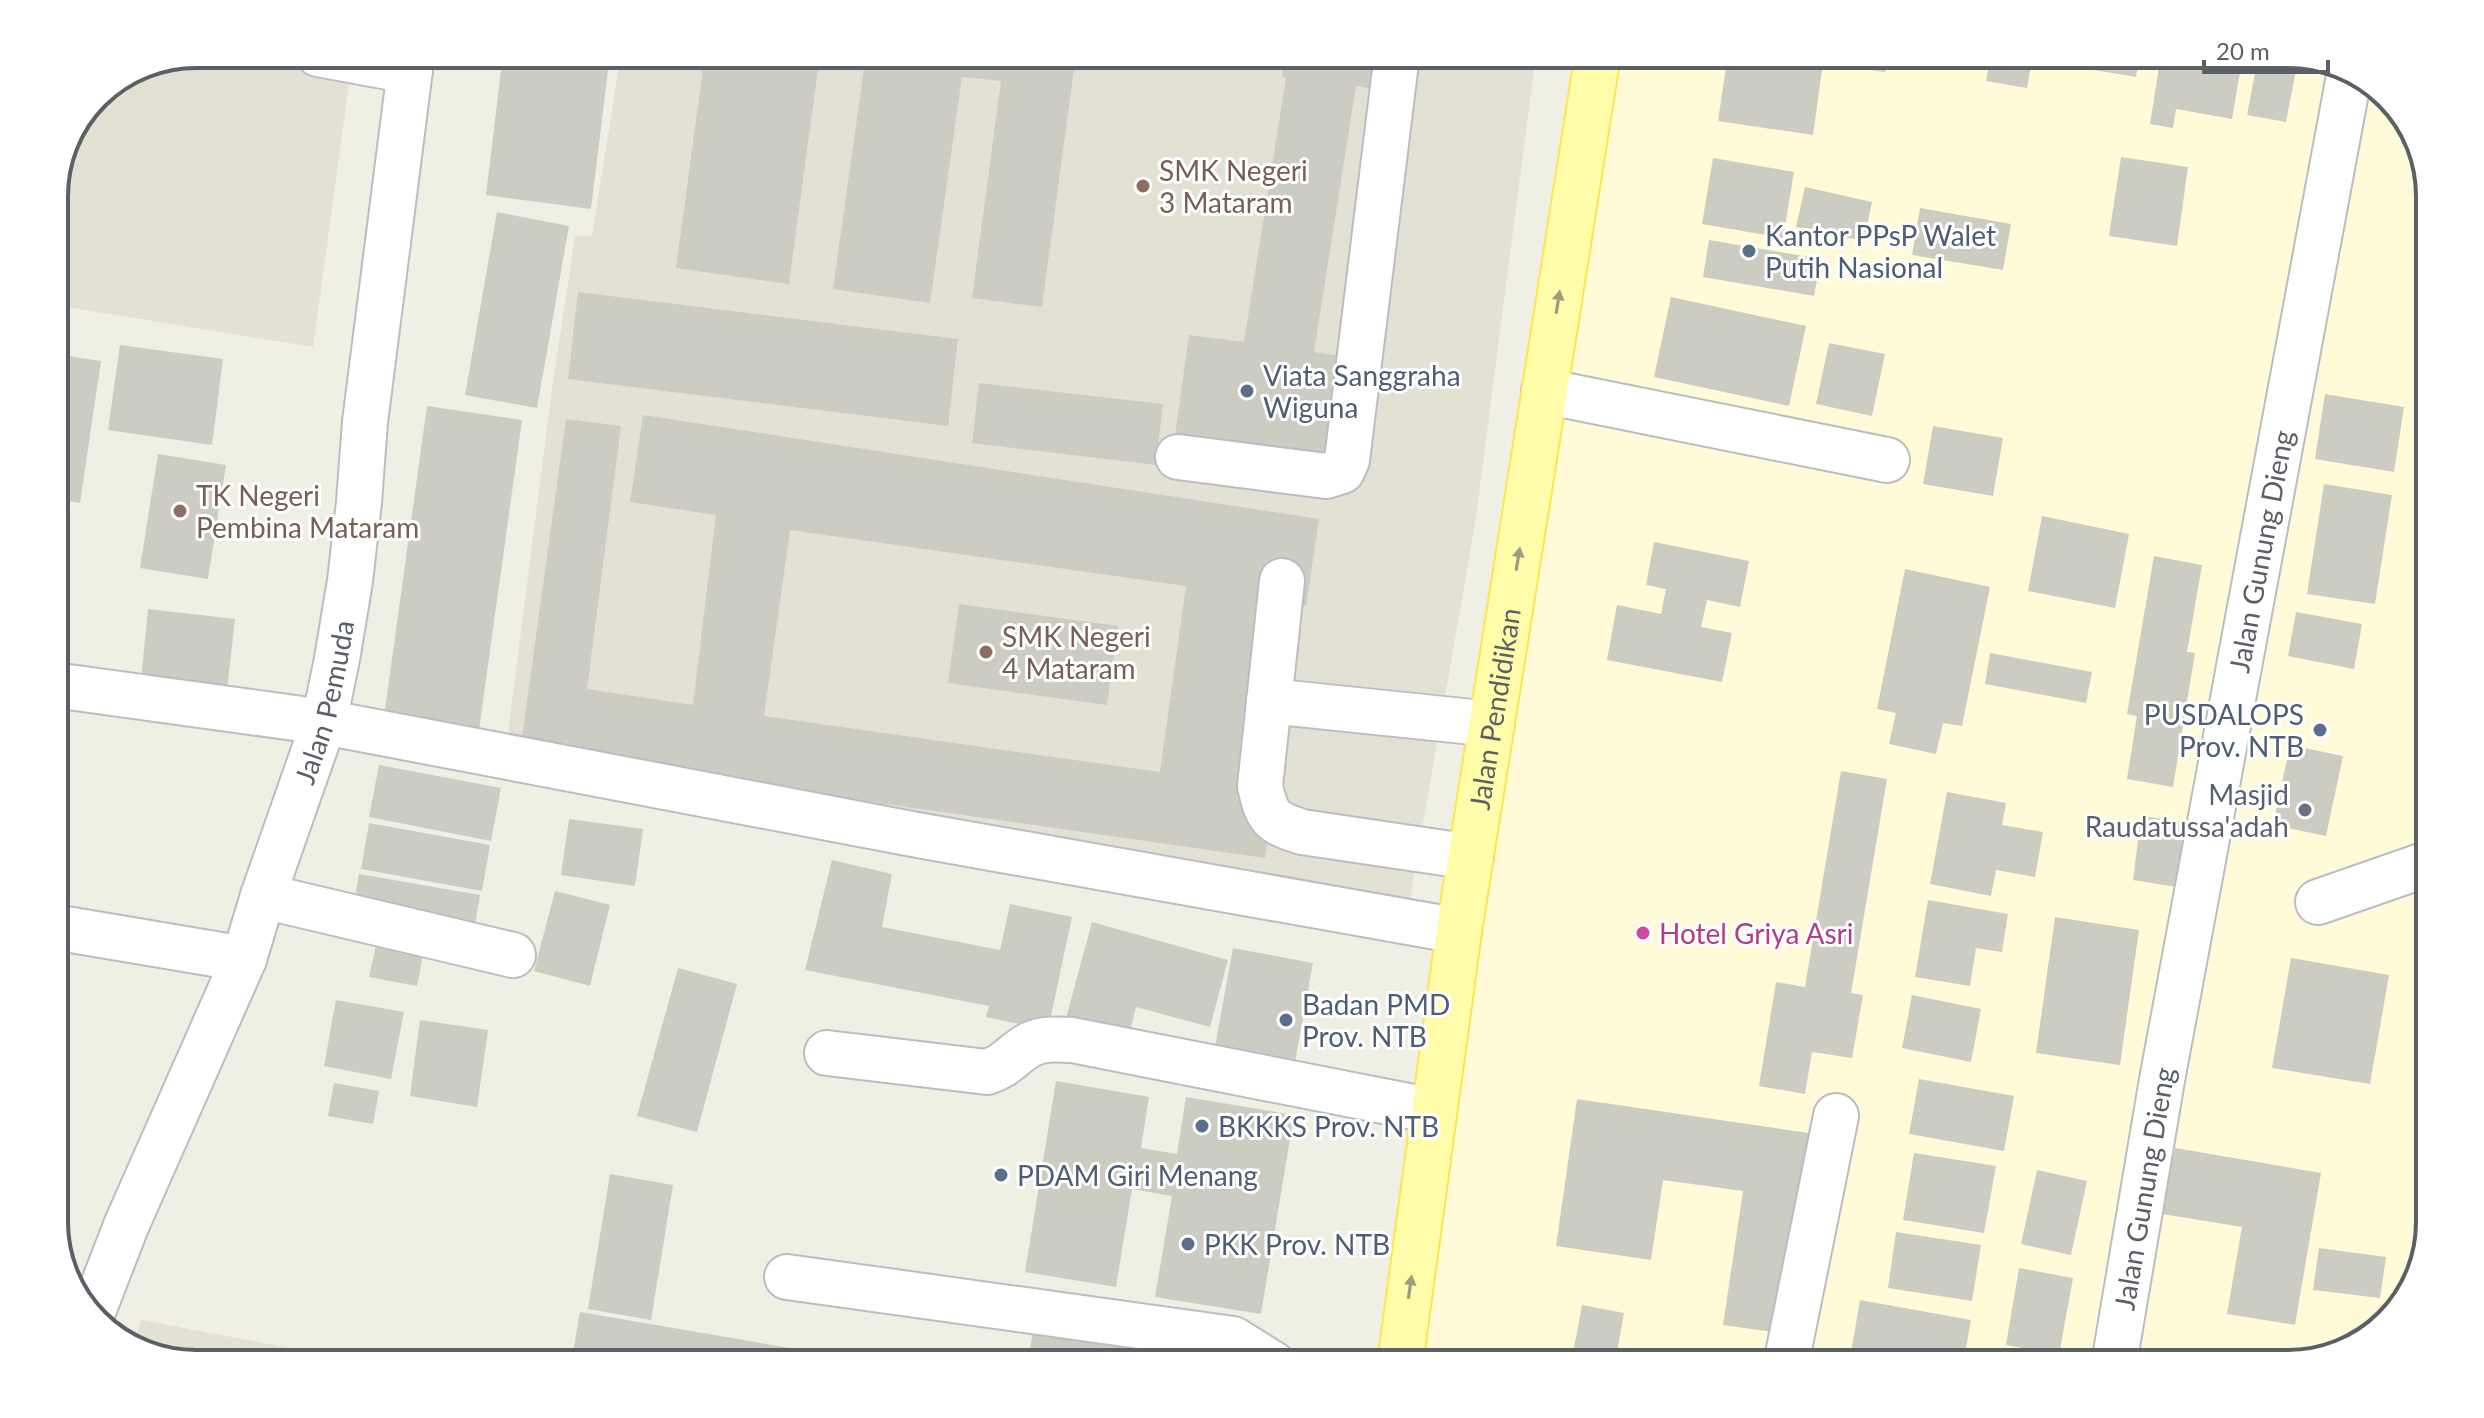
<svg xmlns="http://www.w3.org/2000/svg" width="2484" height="1418" viewBox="0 0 2484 1418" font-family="Lato,sans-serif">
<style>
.commercial{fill:#fffbd9}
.education{fill:#e2e1d4}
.building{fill:#cdccc2;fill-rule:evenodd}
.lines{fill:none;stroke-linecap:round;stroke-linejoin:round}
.minor-casing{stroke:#bbbdc4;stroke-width:48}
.major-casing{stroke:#ffe54d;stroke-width:48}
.minor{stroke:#fff;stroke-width:44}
.major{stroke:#fffda9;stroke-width:44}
.oneway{fill:#9d9e81}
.education-dot{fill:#8d6e63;stroke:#fff;stroke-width:3}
.service-dot{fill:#5c6f8a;stroke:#fff;stroke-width:3}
.worship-dot{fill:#6b7280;stroke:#fff;stroke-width:3}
.hotel-dot{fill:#d1479c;stroke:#fff;stroke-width:3}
.labels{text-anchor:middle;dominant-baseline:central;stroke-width:6;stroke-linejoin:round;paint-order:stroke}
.education-label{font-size:28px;fill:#785e54;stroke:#fff;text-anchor:start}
.service-label{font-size:28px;fill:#4e5e75;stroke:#fff;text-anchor:start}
.street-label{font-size:28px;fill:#5b5f66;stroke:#fff}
.worship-label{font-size:28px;fill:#5b616d;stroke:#fff;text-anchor:end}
.hotel-label{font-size:28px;fill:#b23c85;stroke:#fff;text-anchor:start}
.rim{fill:none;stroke:#5b5f66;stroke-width:4}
</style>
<rect width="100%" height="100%" fill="#f0efe4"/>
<path class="commercial" d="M1604,54H2288L2358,73L2411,125L2430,187V1222L2411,1292L2359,1345L2288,1364H1410Z"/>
<path class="education" d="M196,54H353L313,347L54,305V187L96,95L142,65Z
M621,54H1536L1475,524L1402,944L502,780L552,389L575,236H592Z
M141,1320L375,1364H196L133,1347Z"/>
<path class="building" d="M503,54H610L591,209L486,195Z
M705,54H820L789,284L676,268Z
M866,54H1076L1042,307L972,298L1001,81L962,77L930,303L833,289Z
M1285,54H1388L1383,90L1356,86L1314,352L1339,356L1325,457L1175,436L1189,335L1244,342L1286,78L1282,77Z
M1728,54H1887L1885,72L1823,63L1813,135L1718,121Z
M1991,54H2033L2027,88L1986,81Z
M2059,54H2140L2136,77L2058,64Z
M2161,54H2206L2242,60L2232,119L2176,109L2173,128L2150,124Z
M2258,57L2297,65L2286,122L2247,115Z
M2121,157L2188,167L2177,246L2109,236Z
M1713,158L1794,172L1783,238L1702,224Z
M1805,187L1872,202L1864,241L1796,227Z
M1920,208L2011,224L2003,270L1912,255Z
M497,212L569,226L537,408L465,395Z
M2425,222L2430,223V262L2418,260Z
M1709,240L1821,259L1814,296L1703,277Z
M578,292L958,339L948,426L568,379Z
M1671,297L1806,326L1789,406L1654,377Z
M1829,343L1885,354L1872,416L1816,404Z
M120,345L223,359L212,445L108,430Z
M54,354L101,361L80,503L54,499Z
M979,383L1163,404L1156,465L972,443Z
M2325,394L2404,407L2394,472L2315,459Z
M427,406L522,420L479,730L384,717Z
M643,415L1319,519L1306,606L1274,601L1275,787L1265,858L520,752L566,419L621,426L587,689L693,705L716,515L630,502ZM790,530L1186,586L1160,772L764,716Z
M1933,426L2003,438L1993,496L1923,484Z
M158,454L226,465L208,579L140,568Z
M2324,484L2392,495L2375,604L2307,594Z
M2042,516L2129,534L2115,608L2028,591Z
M1654,542L1749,561L1740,607L1707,600L1701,627L1732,633L1722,682L1607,660L1617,605L1661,614L1666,589L1646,585Z
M2154,556L2202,565L2187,652L2195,653L2173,787L2127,779L2137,716L2127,714Z
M1905,569L1990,587L1962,726L1943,723L1936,754L1889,744L1896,713L1877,709Z
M959,604L1118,626L1107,705L948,683Z
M148,609L235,619L227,690L141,681Z
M2296,612L2362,624L2354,669L2288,656Z
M1990,653L2092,672L2086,703L1985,684Z
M2290,745L2343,756L2326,836L2273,825Z
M379,765L501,788L491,841L369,817Z
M1841,771L1887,779L1851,993L1863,995L1852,1058L1812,1052L1805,1094L1759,1086L1776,982L1805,987Z
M1947,792L2006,803L2002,825L2043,832L2035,877L1996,870L1991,896L1930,884Z
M2141,816L2186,822L2177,887L2133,880Z
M569,819L643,829L635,886L561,875Z
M369,823L490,845L482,891L361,869Z
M832,860L892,874L882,927L1000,950L1010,904L1072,917L1048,1030L986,1017L989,1006L805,970Z
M359,874L480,895L474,930L353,909Z
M555,891L610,905L590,986L534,971Z
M1928,900L2008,914L2002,952L1976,948L1970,986L1915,977Z
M2055,917L2139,930L2120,1065L2036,1053Z
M1092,922L1228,960L1210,1027L1136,1007L1126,1047L1063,1029Z
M376,945L423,955L417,986L369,977Z
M1233,948L1313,963L1293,1073L1213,1058Z
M2291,958L2389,975L2370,1084L2272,1068Z
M678,968L737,984L697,1132L637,1116Z
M1912,995L1981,1009L1971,1062L1902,1048Z
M336,1000L404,1012L391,1079L324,1066Z
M420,1020L488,1030L477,1107L410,1096Z
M1919,1079L2014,1096L2004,1151L1909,1134Z
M1056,1081L1149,1097L1141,1148L1177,1154L1186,1097L1294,1115L1261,1314L1155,1297L1172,1196L1132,1189L1116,1287L1025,1272Z
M334,1083L379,1091L373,1124L328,1116Z
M1577,1099L1809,1133L1780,1333L1723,1325L1743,1191L1663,1180L1651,1260L1556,1246Z
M2175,1148L2321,1173L2295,1325L2227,1314L2242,1227L2162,1214Z
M1914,1153L1996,1166L1984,1233L1903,1220Z
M2037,1170L2087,1181L2071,1255L2021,1244Z
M610,1174L673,1185L651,1320L588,1309Z
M1896,1232L1981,1245L1972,1301L1888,1288Z
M2319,1248L2386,1257L2380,1298L2313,1290Z
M2019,1268L2073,1278L2059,1355L2006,1345Z
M1860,1300L1971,1320L1963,1364H1849Z
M1582,1305L1624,1313L1615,1364H1571Z
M580,1312L871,1362V1364H571Z
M1036,1318L1234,1356L1232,1364H1027Z
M270,1355L318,1362V1364H268Z"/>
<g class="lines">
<g class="minor-casing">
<g id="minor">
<path d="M318,54L410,71"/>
<path d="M1544,391L1887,460"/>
<path d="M1178,457L1326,476L1342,471L1347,460L1397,54"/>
<path d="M1282,581L1260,786C1267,818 1271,822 1302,832L1471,857"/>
<path d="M54,685L324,722L912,834L1459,931"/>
<path d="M1269,701L1492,724"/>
<path d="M263,896L513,955"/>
<path d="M2318,902L2430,863"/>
<path d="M54,927L244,959"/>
<path d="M827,1053L987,1072C1006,1066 1010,1057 1026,1047C1039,1038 1056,1039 1072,1040L1434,1111"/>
<path d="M787,1277L1233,1339L1273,1364"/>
<path id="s1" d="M92,1314L126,1226L244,959L263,896L324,722L337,659L350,581L359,502L365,422L412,54"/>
<path d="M1786,1364L1836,1116"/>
<path id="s2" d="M2114,1364L2162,1080L2350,71"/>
</g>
</g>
<g class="major-casing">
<g id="major">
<path id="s3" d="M1400,1364L1459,931L1598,54"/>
</g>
</g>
<use href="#minor" class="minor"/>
<use href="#major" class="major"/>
</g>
<defs><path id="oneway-solid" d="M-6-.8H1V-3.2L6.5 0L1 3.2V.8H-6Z" transform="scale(2)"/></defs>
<g class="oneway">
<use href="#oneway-solid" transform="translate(1558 302) rotate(-81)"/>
<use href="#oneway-solid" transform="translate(1518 559) rotate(-81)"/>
<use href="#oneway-solid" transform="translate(1410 1287) rotate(-82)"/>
</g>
<g class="education-dot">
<circle cx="1143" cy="186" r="8"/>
<circle cx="180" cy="511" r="8"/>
<circle cx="986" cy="652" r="8"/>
</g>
<g class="service-dot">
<circle cx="1749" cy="251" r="8"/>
<circle cx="1247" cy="391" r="8"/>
<circle cx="2320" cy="730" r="8"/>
<circle cx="1286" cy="1020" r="8"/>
<circle cx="1202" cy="1126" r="8"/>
<circle cx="1001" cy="1175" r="8"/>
<circle cx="1188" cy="1244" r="8"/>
</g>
<circle class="worship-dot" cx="2305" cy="810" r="8"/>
<circle class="hotel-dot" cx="1643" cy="933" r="8"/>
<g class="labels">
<g class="education-label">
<text x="1159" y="170">SMK Negeri<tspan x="1159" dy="32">3 Mataram</tspan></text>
<text x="196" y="495">TK Negeri<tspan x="196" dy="32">Pembina Mataram</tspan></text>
<text x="1002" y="636">SMK Negeri<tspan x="1002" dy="32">4 Mataram</tspan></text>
</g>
<g class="service-label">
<text x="1765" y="235">Kantor PPsP Walet<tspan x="1765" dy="32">Putih Nasional</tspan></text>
<text x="1263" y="375">Viata Sanggraha<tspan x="1263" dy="32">Wiguna</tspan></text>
<text x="2304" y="714" text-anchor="end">PUSDALOPS<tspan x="2304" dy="32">Prov. NTB</tspan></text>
<text x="1302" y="1004">Badan PMD<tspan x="1302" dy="32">Prov. NTB</tspan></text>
<text x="1218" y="1126">BKKKS Prov. NTB</text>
<text x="1017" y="1175">PDAM Giri Menang</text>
<text x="1204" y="1244">PKK Prov. NTB</text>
</g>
<g class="street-label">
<text stroke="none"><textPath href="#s2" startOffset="826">Jalan Gunung Dieng</textPath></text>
<text stroke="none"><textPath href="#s1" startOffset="656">Jalan Pemuda</textPath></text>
<text stroke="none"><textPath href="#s3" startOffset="662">Jalan Pendidikan</textPath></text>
<text stroke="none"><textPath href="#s2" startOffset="178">Jalan Gunung Dieng</textPath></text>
</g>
<g class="worship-label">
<text x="2289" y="794">Masjid<tspan x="2289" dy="32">Raudatussa'adah</tspan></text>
</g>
<g class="hotel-label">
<text x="1659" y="933">Hotel Griya Asri</text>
</g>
</g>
<path d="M0 0H2484V1418H0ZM196 68H2288A128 128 0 0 1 2416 196V1222A128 128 0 0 1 2288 1350H196A128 128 0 0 1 68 1222V196A128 128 0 0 1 196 68Z" fill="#fff" fill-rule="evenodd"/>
<path class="rim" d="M196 68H2288A128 128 0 0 1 2416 196V1222A128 128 0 0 1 2288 1350H196A128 128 0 0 1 68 1222V196A128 128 0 0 1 196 68Z"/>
<path d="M2204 60v12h124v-12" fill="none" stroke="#5b5f66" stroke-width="4"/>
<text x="2216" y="60" font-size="24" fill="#5b5f66" stroke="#ffffff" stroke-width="6" paint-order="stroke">20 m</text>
</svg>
